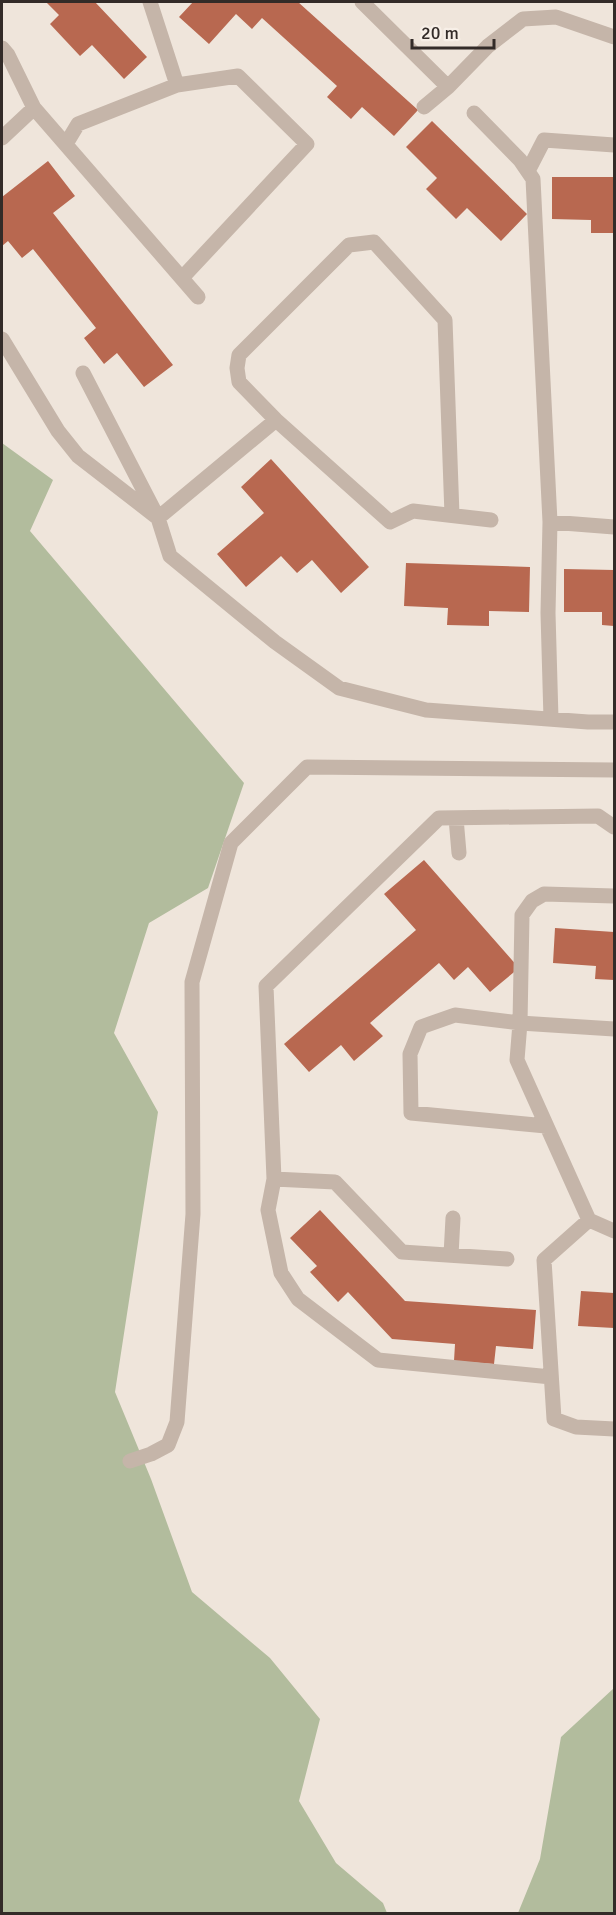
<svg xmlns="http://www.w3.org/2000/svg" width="616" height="1915" viewBox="0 0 616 1915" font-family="Signika,sans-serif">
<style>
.green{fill:#b2bc9d}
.building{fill:#b86850}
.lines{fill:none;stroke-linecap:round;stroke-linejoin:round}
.service{stroke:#c5b5a9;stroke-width:15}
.minor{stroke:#c5b5a9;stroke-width:15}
</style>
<rect width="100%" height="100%" fill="#efe5db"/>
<path class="green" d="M2,443L53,480L30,531L244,783L208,888L149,923L114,1033L158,1112L115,1392L151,1479L192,1592L270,1658L320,1719L299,1801L336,1863L383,1903L387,1913H2Z
M614,1688V1913H518L540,1859L561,1737Z"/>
<path class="building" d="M46,2H95L147,57L124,79L92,45L80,56L50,24L59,15Z
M193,2H298L418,110L394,136L362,107L351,119L327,97L337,86L262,18L252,29L236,14L209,44L179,17Z
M432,121L527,214L501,241L467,208L456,219L426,189L437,178L406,147Z
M48,161L75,196L53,213L173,365L144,387L117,353L104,364L84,338L96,328L33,249L22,258L8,241L2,246V197Z
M552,177H614V233H591V220L552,219Z
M271,459L369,567L341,593L312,560L297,573L281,556L246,587L217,554L264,513L241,487Z
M406,563L530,567L529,612L489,611V626L447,625L448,608L404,606Z
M564,569L614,570V626L602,625V612H564Z
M424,860L519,968L490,992L468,967L454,980L439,963L370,1023L383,1036L354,1061L341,1045L309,1072L284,1044L416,930L384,894Z
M555,928L614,932V980L595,979L596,966L553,963Z
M320,1210L405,1301L536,1310L533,1349L496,1346L494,1364L454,1361L455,1344L392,1339L348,1292L338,1302L310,1272L317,1266L290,1238Z
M581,1291L614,1293V1328L578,1326Z"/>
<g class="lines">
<path class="service" d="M150,2L177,85
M362,2L448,87
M2,48L8,55L34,108L198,297
M424,107L448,87L488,46L523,19L556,17L614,37
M474,113L520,160L533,179L550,522L548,613L551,719
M2,138L34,108
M66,144L78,124L177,85L238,76L307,144L182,278
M528,171L544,140L614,145
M2,339L58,431L78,456L158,518L276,420
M83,373L158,518L170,556L275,642L339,688L426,710L588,722H614
M452,515L445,320L374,242L349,245L239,355L237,368L239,382L276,420L390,522L413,511L491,520
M550,522L614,527
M456,818L459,853
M614,896L544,894L532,901L522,915L520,1023L517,1060L589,1220L614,1231
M546,1126L411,1113L410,1054L421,1027L455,1015L520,1023L614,1029
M274,1179L335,1182L402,1252L507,1259
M589,1220L544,1260L554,1419L576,1427L614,1429
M451,1255L453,1218
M551,1377L378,1360L298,1299L281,1273L268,1210L274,1179L266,986L439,818L598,816L614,827"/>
<path class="minor" d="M130,1461L151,1454L168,1445L177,1422L193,1214L192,982L231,843L307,767L614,770"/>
</g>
<rect width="616" height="1915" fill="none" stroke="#332b28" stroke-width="6"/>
<path d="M412 39v9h82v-9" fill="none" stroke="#332b28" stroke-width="3"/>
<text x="421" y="39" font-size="18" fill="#332b28" stroke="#f7efe7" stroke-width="4.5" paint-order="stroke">20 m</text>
</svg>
